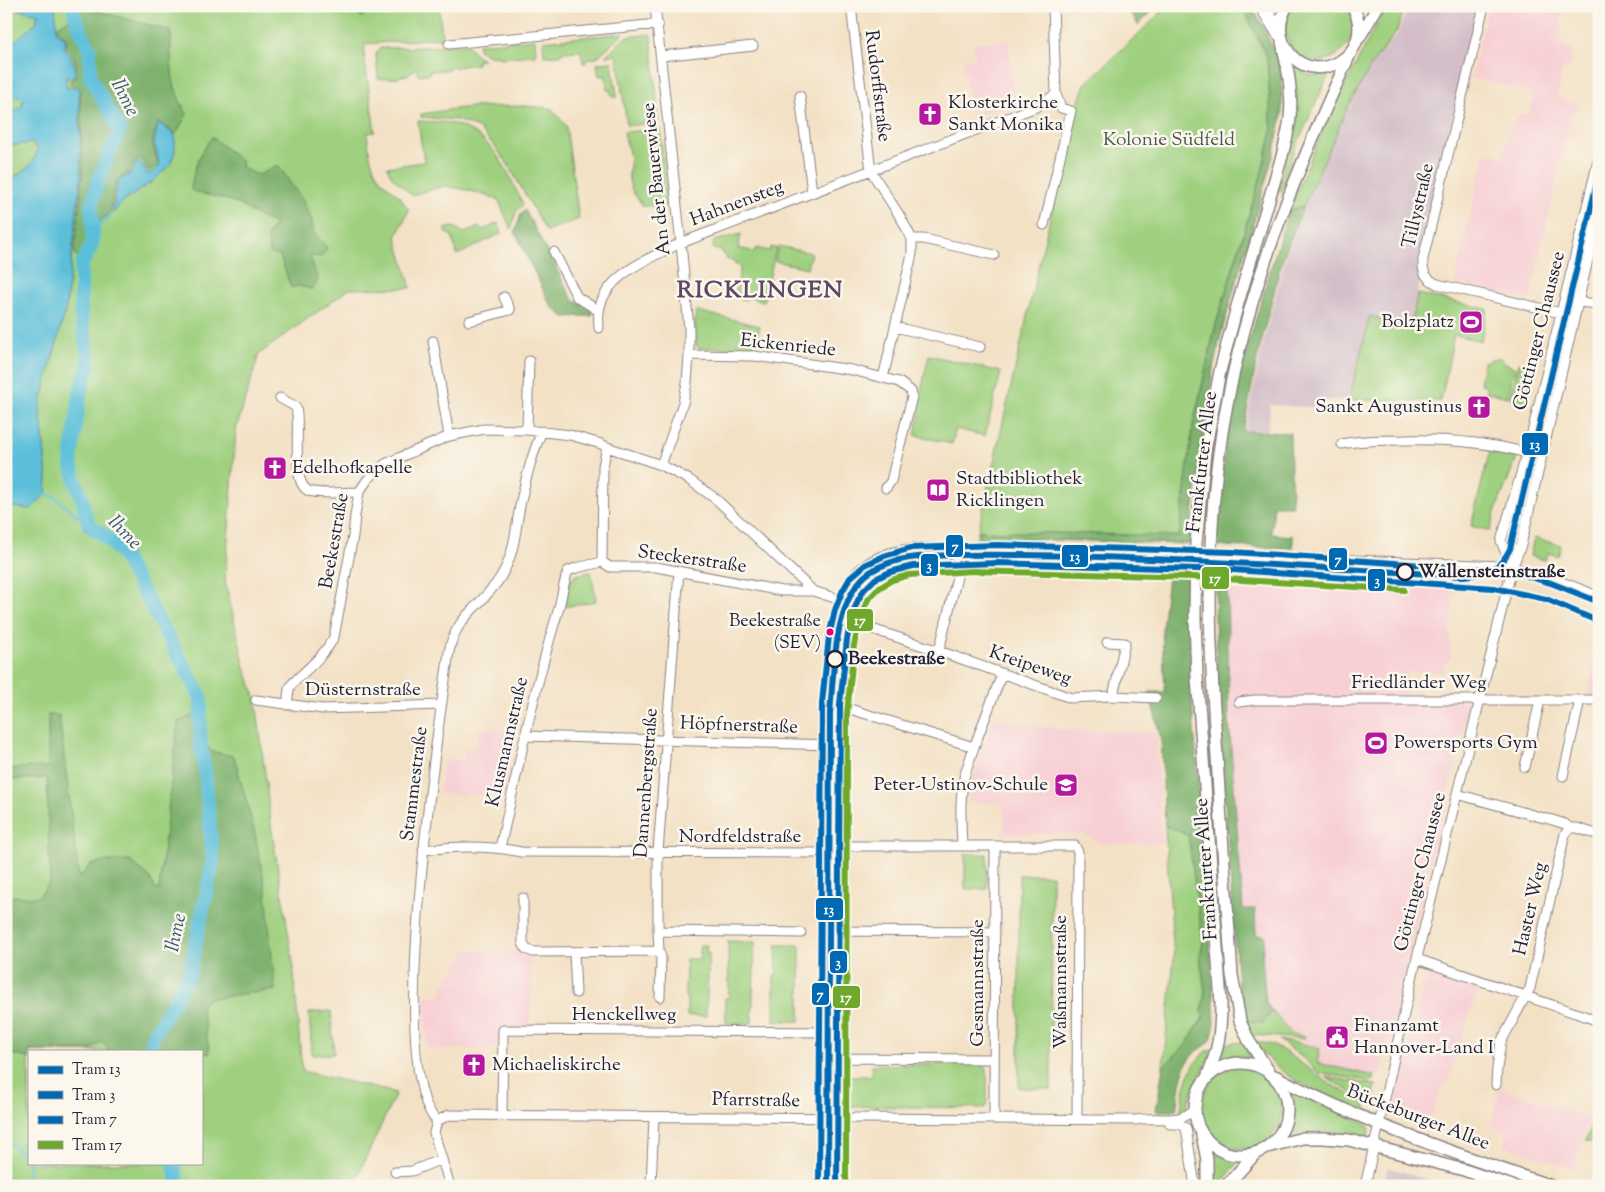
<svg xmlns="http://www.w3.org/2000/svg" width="1605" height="1192" viewBox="0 0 1605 1192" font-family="'Sorts Mill Goudy',serif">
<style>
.built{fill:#f7cfd4}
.industrial{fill:#d2bdc8}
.green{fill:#9fd07f;stroke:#60795d;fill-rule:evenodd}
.forest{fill:#7fb26e;stroke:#506a54}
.water{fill:#5cbfda;stroke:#3f708a;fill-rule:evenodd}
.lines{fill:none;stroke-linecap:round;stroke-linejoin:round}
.stream{stroke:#5cbfda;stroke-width:2.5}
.river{stroke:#5cbfda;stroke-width:14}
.minor-casing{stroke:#8a8280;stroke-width:11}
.major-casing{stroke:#8a8280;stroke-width:14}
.highway-casing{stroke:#8a8280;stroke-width:16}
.minor{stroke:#fff;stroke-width:9}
.major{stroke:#fff;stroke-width:11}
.highway{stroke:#fff;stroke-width:14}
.tram{stroke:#22223b;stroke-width:1}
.minor-bridge-casing{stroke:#8a8280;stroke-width:11;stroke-linecap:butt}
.minor-bridge{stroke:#fff;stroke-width:9}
.tram-1-casing{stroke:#fbf7ec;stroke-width:10}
.tram-2-casing{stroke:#fbf7ec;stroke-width:10}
.tram-3-casing{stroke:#fbf7ec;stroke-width:10}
.tram-4-casing{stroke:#fbf7ec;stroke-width:10}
.tram-1{stroke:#0069b4;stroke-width:6}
.tram-2{stroke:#0069b4;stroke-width:6}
.tram-3{stroke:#0069b4;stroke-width:6}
.tram-4{stroke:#6ea92c;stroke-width:6}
.stop-dot{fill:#fbf7ec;stroke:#22223b;stroke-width:2.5}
.bus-dot{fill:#e5007d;stroke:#fbf7ec;stroke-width:2}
.labels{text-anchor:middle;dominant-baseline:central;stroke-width:5;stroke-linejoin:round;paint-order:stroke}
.bus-label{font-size:18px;fill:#22223b;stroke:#fbf7ec;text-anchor:end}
.street-label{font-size:19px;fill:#22223b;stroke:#fbf7ec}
.poi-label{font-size:19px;fill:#22223b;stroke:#fbf7ec;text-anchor:start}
.park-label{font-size:19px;fill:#48564f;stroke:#fbf7ec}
.stop-label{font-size:19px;font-weight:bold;fill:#22223b;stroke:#fbf7ec;text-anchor:start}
.water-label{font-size:20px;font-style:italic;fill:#365973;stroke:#fbf7ec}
.district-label{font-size:24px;font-weight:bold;letter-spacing:1px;fill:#5d4865;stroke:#fbf7ec}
.line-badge{stroke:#fbf7ec;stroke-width:2}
.badge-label{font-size:14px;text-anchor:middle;font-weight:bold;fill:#fff}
</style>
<rect width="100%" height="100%" fill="#fbf7ec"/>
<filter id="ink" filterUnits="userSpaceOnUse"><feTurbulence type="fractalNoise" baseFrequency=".02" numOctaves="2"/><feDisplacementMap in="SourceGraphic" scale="10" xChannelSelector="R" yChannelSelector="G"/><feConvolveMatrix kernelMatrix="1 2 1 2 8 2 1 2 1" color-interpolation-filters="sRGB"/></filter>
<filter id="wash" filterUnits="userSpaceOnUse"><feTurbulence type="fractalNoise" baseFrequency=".0096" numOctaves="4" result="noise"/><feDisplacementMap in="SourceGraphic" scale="20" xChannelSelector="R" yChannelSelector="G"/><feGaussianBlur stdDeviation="1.12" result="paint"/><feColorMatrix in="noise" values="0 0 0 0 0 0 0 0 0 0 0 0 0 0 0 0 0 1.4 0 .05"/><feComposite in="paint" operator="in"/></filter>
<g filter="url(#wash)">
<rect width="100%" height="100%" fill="#f3e1c5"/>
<path class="built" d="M1491,6H1561V36L1558,46L1574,50L1569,69L1563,68L1557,98L1578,104L1576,111H1572L1530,300L1454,283L1485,153L1503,157L1510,127L1519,114L1529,115L1534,93L1471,78L1487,12Z
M1008,40L1015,102L979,116L978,99L968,100L963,60L975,58L974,43Z
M1227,575L1306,577L1454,585L1450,631L1451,658L1444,664V672H1407V701H1470L1380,1077L1317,1063L1320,1049L1303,1044L1305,1037L1292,1034L1266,1004L1262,957L1265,936L1256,935L1255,909H1243L1231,749Z
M1598,651L1599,698H1587Z
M993,719L1064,730L1156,732L1162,843L1101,844L1084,834H1004V804L968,802L976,767Z
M479,728L518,729L504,794L465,795L439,793L444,760L452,761L453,759L463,760L465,749L477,747Z
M466,950L527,951L531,953L530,1027H498V1049H427L424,996H440L445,984Z
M1428,972L1479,986L1449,1078L1442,1088L1426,1131L1396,1117L1395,1107L1411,1034Z
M1500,1088L1590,1118L1573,1169L1503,1145L1507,1133L1491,1127Z"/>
<path class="industrial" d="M1408,6H1481L1477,14L1418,264L1420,275L1419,287L1410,326L1370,316L1349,400H1323V408L1270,405L1268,431H1245L1260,356L1283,265L1304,208L1334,138L1354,98L1371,66L1398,33Z
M1388,1167L1447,1186H1383Z"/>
<path class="green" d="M55,6H439L442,38L365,44L364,55L375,132L367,133L370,156L374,168L380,179L399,196L409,210L396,237L411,288L349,289L259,354L236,430L225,580L244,664L256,700L272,832L293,962L302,1071L396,1093L353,1186H6V506L31,509L46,494L47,477L40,406L66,307L81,176L79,90L75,87L67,88L66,82L68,76L74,77C79,60 62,49 57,34C55,26 56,15 55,6ZM159,123L175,135L153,181L122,202L113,213L118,181L143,165L148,175L160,166L154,142ZM29,1051H201V1163H29Z
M1168,6H1242L1267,57L1272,132L1260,179L1216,324L1193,425L1179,537L978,531L1039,264L1076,110L1085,84Z
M1292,6H1345C1376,45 1310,86 1289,43C1286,38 1284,31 1285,25C1287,18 1290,12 1292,6Z
M1386,6H1405L1397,31L1372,64L1347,109L1304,205L1288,211L1329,116Z
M6,7L38,13L36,23L6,49Z
M624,33L596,58L586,59V63H583L581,51L561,52V55L544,56L543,41Z
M651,34L659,122L627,126L617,55L605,56L626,37Z
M535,39L536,55L500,58L499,55L493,56L479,51L478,44Z
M467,44L476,55L484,60H477V64L449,68V70L429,71V74L418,75L417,68L408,75L401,76L399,78L378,79L376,54L380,48L426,47Z
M612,62L617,97H612L610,90H607L606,76H599L597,63Z
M1291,62L1302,69L1304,74L1317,76L1321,71L1329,70L1330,72L1292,155L1282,192H1278L1292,130Z
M14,94L24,100L22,107L16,110L12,106L10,98Z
M528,106L552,109L566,126L579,219L546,231L506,161L492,143L478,128L457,120L421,117V114L469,107Z
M418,121C431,122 446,121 457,125C493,136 509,173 523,205L516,212L511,229L498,199L467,190L445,186L416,194L413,196L391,176L387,167L424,162Z
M660,129L668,205L643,206C637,198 630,190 629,179C628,172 631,165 630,159C629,149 625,141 624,132Z
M32,143L38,148C36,162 22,178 6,177V146Z
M498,223L502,233L457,255L452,236L446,233L445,229L454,227L464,233L479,227L483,230Z
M741,234L738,248L755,252L756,248L770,251L771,247L776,248L764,301L747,297L746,300L734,298L741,266L735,265V261L726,259L727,256L723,254V251L713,249L714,241Z
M778,246L811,253L807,268L775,261Z
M1418,294L1487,309L1481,341L1454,335L1441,401L1349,400L1370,316L1410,326Z
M696,311L760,326L756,340H755L752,348H698L696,345L695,321Z
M929,355L1001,372L985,436L956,429L952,444L915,435L919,415L917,409Z
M1498,357L1509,365L1515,368L1508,397L1486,392L1487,387L1480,383L1484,362Z
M1519,363L1534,366L1526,402L1511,398Z
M1490,450L1517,457L1495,512L1490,531L1471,526Z
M1534,538L1561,545L1558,556L1548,553L1545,560L1530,556Z
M591,572L596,601L564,607L570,579L577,575Z
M1165,826L1188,834L1203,942L1200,956L1205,992L1202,1011L1204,1016L1185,1046L1163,1067L1174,958Z
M965,854H987V889H965Z
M1019,875H1052L1051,1089L1019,1088Z
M728,941L755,942L752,1023H726L725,998H729Z
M700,945H707L706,953H709L706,1016H687V997H685L686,959H700Z
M776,945H800V1021H774V976L777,975Z
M331,1011L334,1054L312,1055L309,1013Z
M1272,1011L1292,1034L1305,1037L1304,1039L1253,1035L1245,1021L1263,1022Z
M1279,1040L1303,1044L1320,1049L1317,1063L1374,1076L1373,1080L1370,1081L1318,1073L1303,1058Z
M1254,1041L1273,1045L1287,1053L1327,1082L1363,1102L1367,1110H1359C1318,1092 1280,1080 1254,1041Z
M1242,1042L1252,1055L1251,1057L1235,1056L1220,1059L1225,1044Z
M1211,1049L1209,1059L1194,1086L1186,1109L1180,1114C1184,1092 1188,1060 1211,1049Z
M982,1064L987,1069V1105L984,1108L846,1106V1076H872V1065Z
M1201 1108a41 41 0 1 1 82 0a41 41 0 1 1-82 0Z
M1326,1077L1376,1085L1373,1097L1369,1100L1366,1097L1364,1100Z
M1291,1091L1363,1123L1370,1128L1368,1137L1332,1132H1306L1289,1137L1287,1134C1295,1120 1295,1107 1291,1091Z
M1592,1122L1599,1124V1144L1596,1145L1593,1142L1586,1140Z
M1210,1150L1231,1161L1238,1163L1218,1186H1214Z"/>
<path class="forest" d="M79,6L171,31C171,64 169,85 187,114L176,134L158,121L152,142L158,164L149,171L145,163L138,158L129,172L116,181L110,212L95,226L93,206L104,173L124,129L94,77L92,49L79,14Z
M354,6H378L361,17Z
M1126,6H1158L1138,25Z
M1242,6H1251L1262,24L1277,58L1282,81V115L1273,156L1222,331L1213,368L1189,544L977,538L978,531L1179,536L1193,425L1216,324L1260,179L1272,132L1267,57Z
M72,17L88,50L89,78L118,130L99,169L88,205L91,232L89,245L81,261L74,253L83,176L80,88L77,85H71L70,79H76C79,66 75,55 66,46L67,41L65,36L58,32V26Z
M212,137L241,161L242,168L259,175L278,165L303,201L312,221L313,231L327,248L321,257L310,256L318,281L313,289L298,286L291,288L280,256L270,253L267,237L275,223C256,218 249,208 233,202C220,196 205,196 191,190C194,167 198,156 212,137Z
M1304,205L1281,264L1258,355L1243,431L1290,433L1292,506H1274L1271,534L1293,536V548L1216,546L1226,436L1236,385L1288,211Z
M525,210L573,300L592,311V316L564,317L551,306L515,232L521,214Z
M972,562L1179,568L1188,570L1189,577L1190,678L1206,878L1215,1022C1214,1028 1213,1036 1210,1041C1205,1047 1195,1051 1189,1059C1180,1073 1179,1094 1176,1110L1173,1111H1156L1163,1067L1185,1046L1204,1016L1202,1011L1205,992L1200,956L1203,942L1188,835L1165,826L1161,739L1149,692H1165L1162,629L1168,577L1150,574H1087L970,567Z
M1217,567L1339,579L1227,576L1229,721L1243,909H1255L1256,935L1265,936L1262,957L1266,1003L1272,1011L1263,1023L1245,1021L1239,999L1219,715L1215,618Z
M48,715H59L79,878L90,865L107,861H130L149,876L156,890H159L178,722L194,715L210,751L234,756L254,829L266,891L275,990L207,999L201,1007L210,1053L201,1054V1051H109L102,1042L88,1051H29V1058L6,1053V896L38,897L50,882L47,778L6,780V768L48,767Z"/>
<path class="water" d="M6,6H55L57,33L63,36L66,41L64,47C70,57 78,63 74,77L67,76L66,82L67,88L75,87L79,89L81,176L66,307L40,406L47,477L46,494L31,509L6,506V177C22,178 36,162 38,148L32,143L6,146V49L36,23L38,14ZM14,94L24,100L22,103V107L16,110L12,106L13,103L10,98Z
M159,123L175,135V151L170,165L153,181L122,202L112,214L118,181L131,173L138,161L143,165L148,175L160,166L154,142Z"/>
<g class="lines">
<path class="stream" d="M93,232L112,214
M44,494L53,496L88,524
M6,1138C11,1148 23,1150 29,1159
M29,1163L28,1174L34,1186"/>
<path class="river" d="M76,6L74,11L76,20L90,49V77L120,130L101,172L91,205L93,232L92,245L81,266V315L89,362L80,394L71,461L74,476L83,502L88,524L107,538L122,554L201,697L200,740L205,771L213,861L189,976L152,1038L151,1051
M173,1163L179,1186"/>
</g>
</g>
<g filter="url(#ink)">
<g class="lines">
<g class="minor-casing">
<path id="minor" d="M655,6L681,243L689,329V355L687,383L683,403L661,465
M851,6L871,171L901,218L912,239V254L883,378
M1484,6L1423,259C1422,272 1425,278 1437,284L1561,313
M449,44L658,24
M661,56L753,46
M800,96L812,192
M1044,225L1071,111L1061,108L1056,94L1053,6
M912,239H924L994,255
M554,252L577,297L599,311
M1577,302L1599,304
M469,321L510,310L504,297
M895,327L980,347
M599,328C599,323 598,317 599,312C603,275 652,257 681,243L1036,107L1056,94
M433,341L449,436
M689,355L754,356L852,370L899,382L911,391L912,397L891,481L886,488
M280,398L296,407C301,426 290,484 309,491C322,495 345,492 359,492
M527,430L529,361
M1342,444C1363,440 1383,440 1404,440C1446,439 1486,442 1527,453
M964,548L939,651L1071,698L1113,696L1156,698
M1233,555L1501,566C1535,571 1567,583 1599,597
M602,562L603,466L607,447
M1512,568L1501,541L1527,453L1599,157
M875,630L939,651
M1107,642L1125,643L1113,696
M256,700L323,709L441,705
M1239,702L1255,700H1599
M287,705L289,689L292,684C307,669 325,655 334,637L353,536L355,516L359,492L368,479L385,464L449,436L484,429L527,430L570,435L601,444L607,447L661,465L688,479L716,499L813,591L847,602L854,607L857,615
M840,706L974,747C971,756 968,765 965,774C959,797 961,822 962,846
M526,736L832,745
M833,737L856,624L861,582L870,565
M974,747L1002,674
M1525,767L1540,700
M1563,776L1580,700
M1457,794L1544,818
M1549,819L1565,824L1570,828H1577L1599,835
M831,846H1075L1078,852L1077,1120
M500,848C518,769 534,689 558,611C562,598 563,584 568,571L576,568L602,562L610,567H656L782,591H813
M423,850C456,846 488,845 521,852L831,853
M523,898V943L526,949L533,952L659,951
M658,931L801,933
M831,931L994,932
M574,952L576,993
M1417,959L1599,1021
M660,997L661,957L659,951L658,931V852L679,571
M830,1058L994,1059
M1496,1085L1497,1068L1501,1042L1530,988L1565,834L1570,828
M502,1116L503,1030L831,1032
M994,1119L995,846
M437,1121L449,1115L1136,1120C1157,1115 1177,1126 1195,1109
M437,1121C385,1073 438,729 449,652C455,616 482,606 500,578C516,552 515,529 521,501C526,477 532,454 542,431
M437,1121L434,1133L450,1186
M1170,1124H1180L1186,1128L1195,1186
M395,1172L412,1171L442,1159
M651,1186L654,1117
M825,1186L826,1131L833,1117
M840,1186V1131L833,1117L830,1058L832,745C824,694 824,638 847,591C850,584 853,576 858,571C874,556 893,551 914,548L1139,551L1179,553
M1365,1186L1414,970L1512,568L1521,545L1599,213"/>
</g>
<g class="major-casing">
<path id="major" d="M1287,6C1279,20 1278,33 1285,46C1310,94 1381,54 1352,6
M1359,38L1378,6
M1195 1109a46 46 0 1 1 92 0a46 46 0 1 1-92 0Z
M1268,1070L1249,1041L1240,1021L1232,975C1227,902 1221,830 1217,757C1210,655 1205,554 1219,453C1238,311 1292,180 1351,52
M1275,1076C1363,1123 1457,1154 1551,1186
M1207,1077C1219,1048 1221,1032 1221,1002L1197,677L1195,618L1196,543L1205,451L1220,371L1238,303L1282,156C1285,143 1289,130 1290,117C1293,92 1287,66 1282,42
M1202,1135L1207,1160V1186
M1271,1146L1303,1138H1324L1349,1140L1464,1170L1512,1186
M1226,1186L1256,1153"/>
</g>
<g class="highway-casing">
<path id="highway" d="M1262,6L1279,33"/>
</g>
<use href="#minor" class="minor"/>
<use href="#major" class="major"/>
<use href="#highway" class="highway"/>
<path class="tram" d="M1306,567L1339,573"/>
<g class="minor-bridge-casing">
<path id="minor-bridge" d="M1179,553L1233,555"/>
</g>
<use href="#minor-bridge" class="minor-bridge"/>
<g class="tram-1-casing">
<path id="tram-1" d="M828,1186L830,713C834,673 833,597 870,572C896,555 929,556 958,555C996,554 1033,555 1071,556C1202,560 1332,568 1463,576C1486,574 1499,571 1510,549L1599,174"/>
</g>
<g class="tram-2-casing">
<path id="tram-2" d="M837,1186L840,704L847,639L852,615L858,600L864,590L875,579L890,572L913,566L997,563L1233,570L1494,588L1546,599L1595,620"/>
</g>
<g class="tram-3-casing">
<path id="tram-3" d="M819,1186L822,703L829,636L835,610L842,592L850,578L865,565L884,556L911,548L997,545L1233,552L1496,570L1524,575L1551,583L1599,602"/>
</g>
<g class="tram-4-casing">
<path id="tram-4" d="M846,1186L847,714L854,645L862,612L868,600L878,589L892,580L909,575L973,571L1194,577L1404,590"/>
</g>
<use href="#tram-1" class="tram-1"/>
<use href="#tram-2" class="tram-2"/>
<use href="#tram-3" class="tram-3"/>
<use href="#tram-4" class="tram-4"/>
</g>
</g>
<defs>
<g id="church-square" transform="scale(1.25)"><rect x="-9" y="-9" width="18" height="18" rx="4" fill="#b5179e" stroke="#fbf7ec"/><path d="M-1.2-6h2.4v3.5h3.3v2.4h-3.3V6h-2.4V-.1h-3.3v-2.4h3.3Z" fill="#fff"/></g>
<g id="stadium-square" transform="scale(1.25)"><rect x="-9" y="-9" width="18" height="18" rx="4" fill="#b5179e" stroke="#fbf7ec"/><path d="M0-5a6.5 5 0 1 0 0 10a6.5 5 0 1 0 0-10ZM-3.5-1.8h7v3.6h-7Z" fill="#fff"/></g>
<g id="library-square" transform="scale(1.25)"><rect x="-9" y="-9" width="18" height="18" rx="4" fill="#b5179e" stroke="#fbf7ec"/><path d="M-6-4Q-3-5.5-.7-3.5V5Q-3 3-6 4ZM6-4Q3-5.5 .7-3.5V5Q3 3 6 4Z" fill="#fff"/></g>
<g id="school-square" transform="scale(1.25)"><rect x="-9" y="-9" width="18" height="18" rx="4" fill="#b5179e" stroke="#fbf7ec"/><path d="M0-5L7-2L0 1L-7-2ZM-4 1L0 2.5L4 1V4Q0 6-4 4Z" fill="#fff"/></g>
<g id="civic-square" transform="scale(1.25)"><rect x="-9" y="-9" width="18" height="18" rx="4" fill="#b5179e" stroke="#fbf7ec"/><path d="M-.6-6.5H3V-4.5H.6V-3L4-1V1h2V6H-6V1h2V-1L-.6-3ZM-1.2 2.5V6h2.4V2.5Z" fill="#fff"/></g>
</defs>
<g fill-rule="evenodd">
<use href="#church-square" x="930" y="114"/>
<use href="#stadium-square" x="1471" y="322"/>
<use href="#church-square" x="1479" y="407"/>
<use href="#church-square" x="275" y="468"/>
<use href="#library-square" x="938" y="490"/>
<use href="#stadium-square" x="1376" y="743"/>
<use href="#school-square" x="1066" y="785"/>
<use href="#civic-square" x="1337" y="1037"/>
<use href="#church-square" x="474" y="1065"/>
</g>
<g class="stop-dot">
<circle cx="1405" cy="572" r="8"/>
<circle cx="835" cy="659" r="8"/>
</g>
<circle class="bus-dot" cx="830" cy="632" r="4.5"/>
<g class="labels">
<g class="bus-label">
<text x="821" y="622">Beekestraße<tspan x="821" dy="22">(SEV)</tspan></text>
</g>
<g class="street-label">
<text transform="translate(877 86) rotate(83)">Rudorffstraße</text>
<text transform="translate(657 179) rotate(-96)">An der Bauerwiese</text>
<text transform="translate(737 204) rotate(-21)">Hahnensteg</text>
<text transform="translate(1419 206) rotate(-77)">Tillystraße</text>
<text transform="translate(1540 331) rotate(-76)">Göttinger Chaussee</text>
<text transform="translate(788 346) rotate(6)">Eickenriede</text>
<text transform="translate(1203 462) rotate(-83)">Frankfurter Allee</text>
<text transform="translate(335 541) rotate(-80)">Beekestraße</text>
<text transform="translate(692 560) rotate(8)">Steckerstraße</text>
<text transform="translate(1030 666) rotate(19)">Kreipeweg</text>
<text x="1419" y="683">Friedländer Weg</text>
<text x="363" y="690">Düsternstraße</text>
<text transform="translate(739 726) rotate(2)">Höpfnerstraße</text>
<text transform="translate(508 742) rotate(-77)">Klusmannstraße</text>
<text transform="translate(647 783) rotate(-86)">Dannenbergstraße</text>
<text transform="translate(415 784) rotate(-83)">Stammestraße</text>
<text x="740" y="837">Nordfeldstraße</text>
<text transform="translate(1207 869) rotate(-94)">Frankfurter Allee</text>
<text transform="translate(1421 872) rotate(-76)">Göttinger Chaussee</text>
<text transform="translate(1531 909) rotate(-77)">Haster Weg</text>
<text transform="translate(1061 982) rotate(-90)">Waßmannstraße</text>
<text transform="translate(978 983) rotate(-90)">Gesmannstraße</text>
<text x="624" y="1015">Henckellweg</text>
<text transform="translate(756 1101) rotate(1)">Pfarrstraße</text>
<text transform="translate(1418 1118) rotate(21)">Bückeburger Allee</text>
</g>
<g class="poi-label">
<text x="948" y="103">Klosterkirche<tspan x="948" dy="22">Sankt Monika</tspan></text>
<text x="1454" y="322" text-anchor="end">Bolzplatz</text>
<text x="1462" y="407" text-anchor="end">Sankt Augustinus</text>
<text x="292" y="468">Edelhofkapelle</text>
<text x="956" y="479">Stadtbibliothek<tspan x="956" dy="22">Ricklingen</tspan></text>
<text x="1394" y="743">Powersports Gym</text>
<text x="1048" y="785" text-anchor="end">Peter-Ustinov-Schule</text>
<text x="1354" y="1026">Finanzamt<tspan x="1354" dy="22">Hannover-Land I</tspan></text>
<text x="492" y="1065">Michaeliskirche</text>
</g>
<g class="park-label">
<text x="1169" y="140">Kolonie Südfeld</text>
</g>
<g class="stop-label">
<text x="1418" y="572">Wallensteinstraße</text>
<text x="848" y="659">Beekestraße</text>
</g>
<g class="water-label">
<text transform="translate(124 98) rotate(63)">Ihme</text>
<text transform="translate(124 533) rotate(46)">Ihme</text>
<text transform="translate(177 933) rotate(-78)">Ihme</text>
</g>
<g class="district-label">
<text x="760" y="291">RICKLINGEN</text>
</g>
</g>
<g class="line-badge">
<rect x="1521" y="432" width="28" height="24" rx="5" fill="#0069b4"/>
<rect x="945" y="534" width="19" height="24" rx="5" fill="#0069b4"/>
<rect x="1061" y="544" width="28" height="24" rx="5" fill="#0069b4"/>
<rect x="1328" y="547" width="20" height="24" rx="5" fill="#0069b4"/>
<rect x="920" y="553" width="19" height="24" rx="5" fill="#0069b4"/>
<rect x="1201" y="566" width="29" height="24" rx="5" fill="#6ea92c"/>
<rect x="1367" y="568" width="19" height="24" rx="5" fill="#0069b4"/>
<rect x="846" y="608" width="28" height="24" rx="5" fill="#6ea92c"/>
<rect x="815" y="897" width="29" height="24" rx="5" fill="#0069b4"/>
<rect x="829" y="950" width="19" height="24" rx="5" fill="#0069b4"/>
<rect x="811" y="982" width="19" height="24" rx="5" fill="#0069b4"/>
<rect x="832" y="985" width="29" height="24" rx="5" fill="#6ea92c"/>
</g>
<g class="badge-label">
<text x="1535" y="449">13</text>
<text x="955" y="551">7</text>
<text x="1075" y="561">13</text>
<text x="1338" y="564">7</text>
<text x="929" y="570">3</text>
<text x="1215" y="583">17</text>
<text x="1377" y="585">3</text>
<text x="860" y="625">17</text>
<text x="829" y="914">13</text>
<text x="838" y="967">3</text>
<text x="820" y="999">7</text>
<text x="846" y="1002">17</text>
</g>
<rect width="1605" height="1192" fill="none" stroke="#fbf7ec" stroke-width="25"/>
<rect x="28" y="1050" width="175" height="115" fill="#fbf7ec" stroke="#a4a2a5"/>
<rect x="38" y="1066" width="25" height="8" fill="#0069b4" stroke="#a4a2a5"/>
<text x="72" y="1074" font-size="15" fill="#22223b">Tram 13</text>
<rect x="38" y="1091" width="25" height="8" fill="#0069b4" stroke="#a4a2a5"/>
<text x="72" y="1100" font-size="15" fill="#22223b">Tram 3</text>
<rect x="38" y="1116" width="25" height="8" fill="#0069b4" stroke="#a4a2a5"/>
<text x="72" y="1124" font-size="15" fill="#22223b">Tram 7</text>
<rect x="38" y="1141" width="25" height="8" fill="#6ea92c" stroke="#a4a2a5"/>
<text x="72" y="1150" font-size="15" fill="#22223b">Tram 17</text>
</svg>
